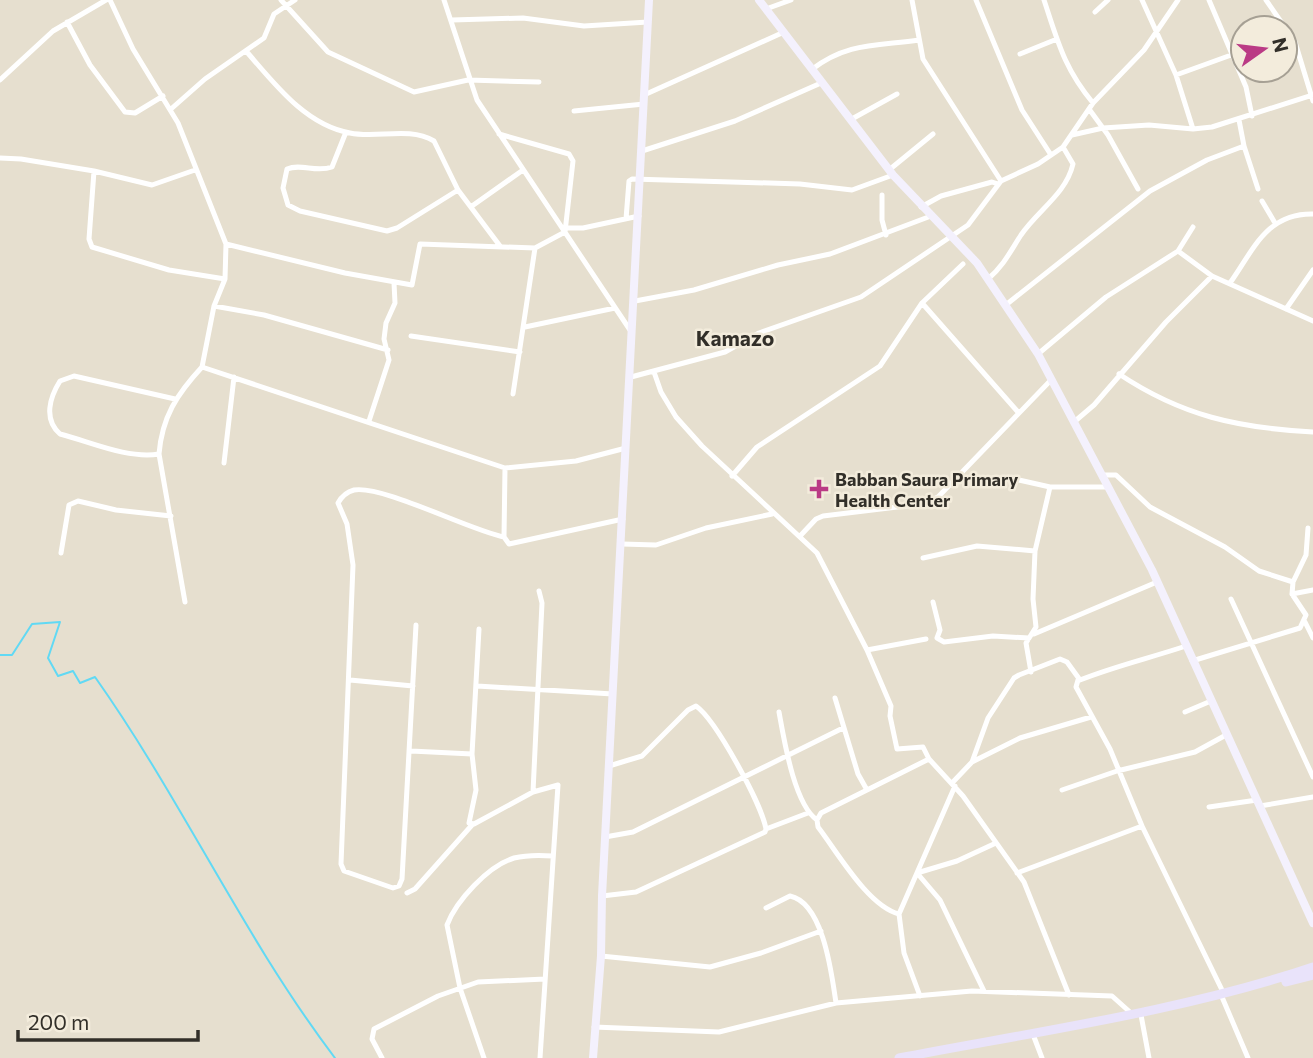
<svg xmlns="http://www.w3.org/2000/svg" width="1313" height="1058" viewBox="0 0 1313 1058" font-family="Commissioner,sans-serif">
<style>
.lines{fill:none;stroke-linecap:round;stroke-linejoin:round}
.stream{stroke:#61d9f4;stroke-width:2}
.street{stroke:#fff;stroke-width:5}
.secondary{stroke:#f4f1fd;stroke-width:8}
.primary{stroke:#e9e3fa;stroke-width:9}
.poi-dot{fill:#ba3a85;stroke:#f3ecdc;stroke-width:2.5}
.labels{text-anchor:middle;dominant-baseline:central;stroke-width:5;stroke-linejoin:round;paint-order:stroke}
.poi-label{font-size:18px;font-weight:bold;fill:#322f29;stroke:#f3ecdc;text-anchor:start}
.quarter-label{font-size:21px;font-weight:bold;fill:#322f29;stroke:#f3ecdc}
</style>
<rect width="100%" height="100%" fill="#e6dfcf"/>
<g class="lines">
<path class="stream" d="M0,655H12L32,624L60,622L48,658L58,676L73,671L80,683L95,677C182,800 244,938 335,1058"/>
<path class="street" d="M110,0L133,49L178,123L226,244L225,279L214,306L202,367L505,468L576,461L626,448
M281,0L328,52L414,92L468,80L539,82
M444,0L477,100L632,333
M912,0L923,59L1001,181
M976,0L1022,110L1051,155
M1044,0C1058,42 1064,68 1093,103
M1142,0L1176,75L1193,129
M1209,0L1246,87L1252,116
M1266,0L1295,42L1313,101
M766,9L791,0
M1095,12L1108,0
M452,20L523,18L584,26L648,22
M67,22L90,65L125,112L135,113L163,96
M246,51C274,83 305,125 350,133C377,139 408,126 434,141L458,190L500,246
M1020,54L1057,39
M811,70C847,42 877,46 919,40
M1176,75L1234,54
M0,80L53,31L106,0
M644,95L784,32
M171,109L205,79L264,38L274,14L295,0
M1089,109L1108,135L1138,189
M574,111L644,104
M850,120L897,94
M346,132L332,167C316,173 301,163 287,169L283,188L288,205L300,211L387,231L397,228L458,190
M499,134L569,154L573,161L565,232L535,248L513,394
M1072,135L1103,128L1149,125L1193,129L1212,127L1313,95
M1244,146L1258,189
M642,151L735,121L821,83
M0,158L21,159L94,171L152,185L195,170
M889,170L933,134
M94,171L89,239L92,247L169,270L225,279
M882,195V220L886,235
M1262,201L1275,223
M472,206L523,170
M921,207L941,196L992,182L998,184
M626,219L629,181L632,179L800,184L852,190L893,175
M565,228H583L639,216
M226,244L345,273L412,285L420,244L535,248
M1178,251L1193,227
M988,279C1004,265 1010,252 1021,235C1038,210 1066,194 1073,164L1063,147
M1230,283C1253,251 1266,213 1313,214
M635,301L694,290L778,265L830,254L931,216
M922,303L1018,412
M1007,304L1150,191L1207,160L1244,146L1239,120
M214,306L264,315L388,350
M1286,309L1313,270
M525,327L615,308
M411,336L520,352
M1038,354L1106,297L1178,251L1212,276L1313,321
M654,372L661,392L676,417L702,446L817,553L867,650L891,706L890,716L897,749L923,747L929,759L963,796L1024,882L1069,995
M1119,374C1182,416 1238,428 1313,432
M631,377L725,352L759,333L861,297L968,225L1001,181L1038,164L1063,147L1093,103L1144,50L1178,0
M369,421L389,360L384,339L386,323L395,303L394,283
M1074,422L1094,405L1166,322L1212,276
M159,454C127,459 91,442 60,434C43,419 50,397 60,381L74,376L175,399
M224,463L234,377
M505,468L504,537L509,544L623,519
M1102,475H1116L1150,507L1225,547L1259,571L1293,582L1292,594L1313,590
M732,476L757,447L880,366L922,303L963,264
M1019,480L1050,487H1108
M801,535L816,519L823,516L922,504L938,497L1051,380
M622,544L656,545L706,528L772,514
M61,553L69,505L78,501L116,510L171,516
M923,558L977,546L1035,551
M1293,582L1306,555L1308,528
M1231,599L1313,777
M185,602L159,454C162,417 177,394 202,367
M933,602L940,630L937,638L944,642L993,636L1029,638
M1305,622L1313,638
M416,625L402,879L399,886L393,888L344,871L341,864L353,565L347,524L338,503C342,496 346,492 354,490C383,485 469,530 504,537
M479,629L472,754L476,790L469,823L474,824L533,792L558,785L540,1058
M1034,634L1157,582
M867,650L926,639
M1192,661L1300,628L1306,615L1292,594
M1031,672L1026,643L1036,627L1033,599L1035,551L1050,487
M350,680L413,686
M1078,680L1076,687L1110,749L1142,826L1223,992
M477,686L613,694
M835,698L858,774L867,790
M779,712C784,739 794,804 817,820L818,827C838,853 868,906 899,914
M1185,712L1211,701
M411,751L472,754
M972,762L1020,738L1091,717
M952,783L972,762L988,718L1014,678L1019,675L1060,659L1067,662L1080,680C1115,666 1150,658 1186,646
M1062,790L1117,771L1195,752L1226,735
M533,792L542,603L539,591
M1260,806L1313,797
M1209,807L1257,800
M817,820L821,813L929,759
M766,829L808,813
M605,837L633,832L843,728
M1017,873L1142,826
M407,893L415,889L472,825
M602,896L636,892L765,832L766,829C762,805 716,720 696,706L688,710L642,756L609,766
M766,908L790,896C824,903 832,977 836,1003
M601,956L710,967L761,953L821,931
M984,991L940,900L917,873L957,861L996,843
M920,996L904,953L899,914L955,786
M1222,997L1248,1058
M1141,1015L1149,1058
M594,1027L719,1032L836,1003L972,991L1112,996L1131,1013
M1034,1037L1042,1058
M382,1058L372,1039L374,1029L438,996L478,982L545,979
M484,1058L460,988L447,925C456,901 488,866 514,858C526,855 540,855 553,856"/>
<path class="secondary" d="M759,0L893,175L977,263L1038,354L1152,570L1313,923
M593,1058L601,956L602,896L649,0"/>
<path class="primary" d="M1286,982L1313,975
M899,1058C1034,1032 1183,1011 1313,967"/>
</g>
<path class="poi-dot" d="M815.5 478.5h7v7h7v7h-7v7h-7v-7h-7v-7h7z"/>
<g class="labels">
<g class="poi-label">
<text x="835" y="479">Babban Saura Primary<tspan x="835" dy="21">Health Center</tspan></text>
</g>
<g class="quarter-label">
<text x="735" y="337">Kamazo</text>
</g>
</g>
<g transform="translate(1264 49) rotate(76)"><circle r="33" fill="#f3ecdc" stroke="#a6a094" stroke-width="2"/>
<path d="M0-5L12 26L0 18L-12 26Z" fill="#ba3a85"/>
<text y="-10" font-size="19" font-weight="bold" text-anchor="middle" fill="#322f29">N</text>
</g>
<path d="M18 1030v10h180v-10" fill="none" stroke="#322f29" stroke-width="3.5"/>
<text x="28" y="1030" font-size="21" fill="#322f29" stroke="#f3ecdc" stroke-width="5" paint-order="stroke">200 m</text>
</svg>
